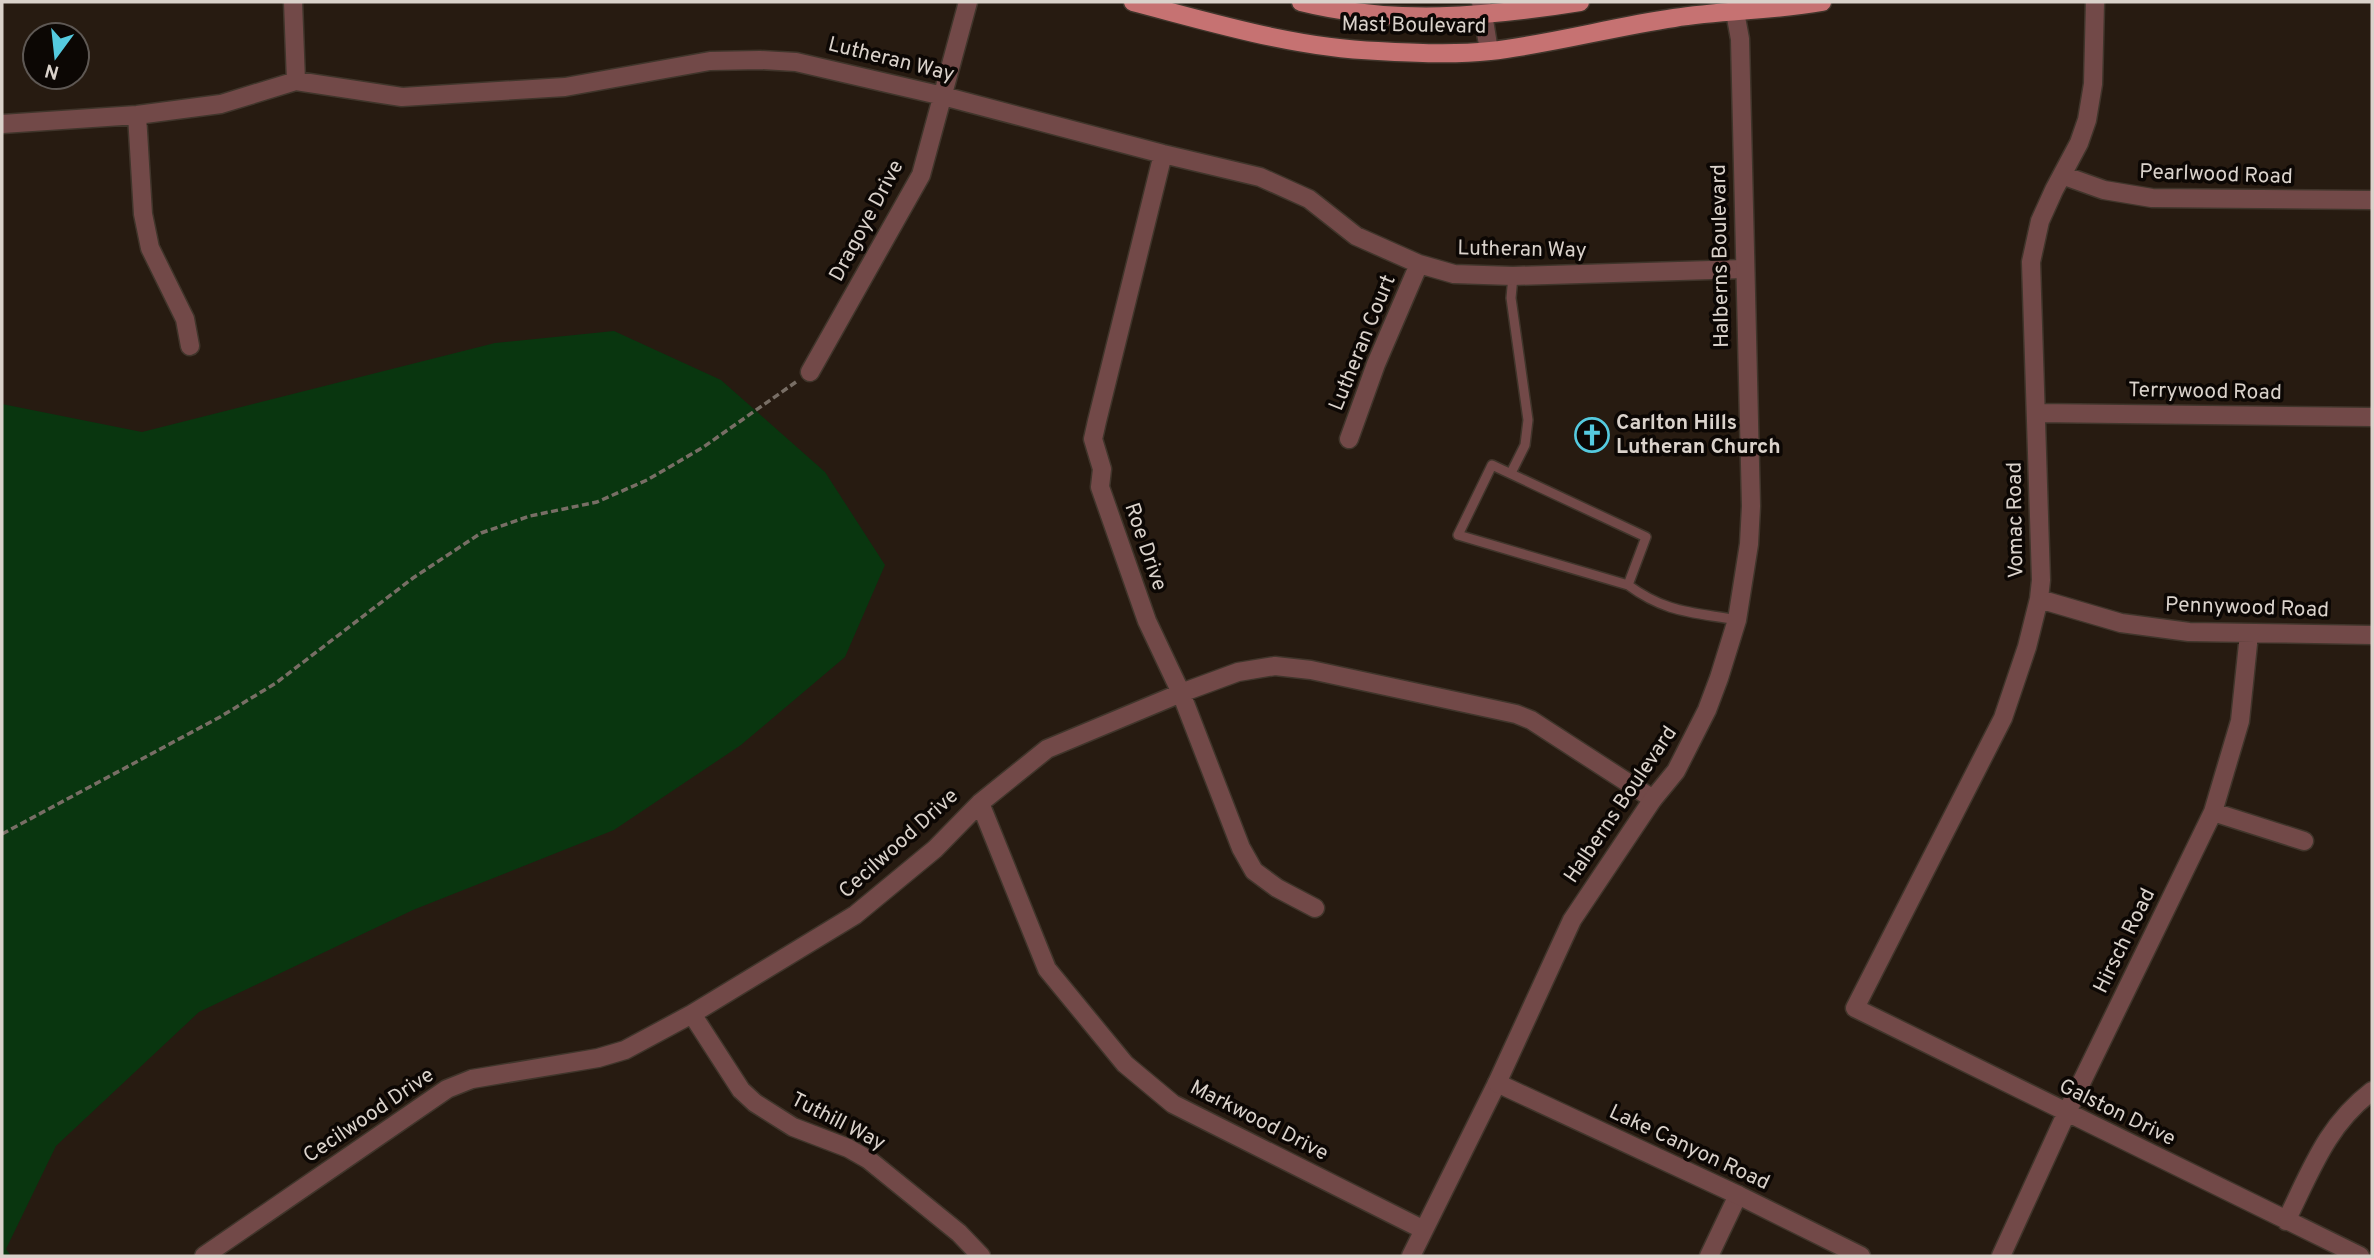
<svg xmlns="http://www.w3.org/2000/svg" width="2374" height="1258" viewBox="0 0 2374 1258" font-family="Overpass,sans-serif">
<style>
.green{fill:#09360f}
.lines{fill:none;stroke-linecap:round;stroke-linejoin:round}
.service-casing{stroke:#40352b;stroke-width:12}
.minor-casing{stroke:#40352b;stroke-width:21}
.tertiary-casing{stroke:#40352b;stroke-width:21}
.primary-casing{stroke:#40352b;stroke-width:21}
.path{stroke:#786e65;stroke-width:3.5;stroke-dasharray:7 3.5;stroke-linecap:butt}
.service{stroke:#724948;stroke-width:9}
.minor{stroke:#724948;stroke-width:18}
.tertiary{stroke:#724948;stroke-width:18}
.primary{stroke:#c67272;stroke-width:18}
.labels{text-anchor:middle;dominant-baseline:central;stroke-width:7;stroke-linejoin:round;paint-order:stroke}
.street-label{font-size:21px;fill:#dad2cb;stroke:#0c0704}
.poi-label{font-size:21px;font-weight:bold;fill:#dad2cb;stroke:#0c0704;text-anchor:start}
</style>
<rect width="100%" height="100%" fill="#271b11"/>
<path class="green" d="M614,331L721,380L825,472L885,565L845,657L741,745L614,830L413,910L199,1012L56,1146L6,1249L11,1256H2V404L142,432L495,343Z"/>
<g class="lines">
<g class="service-casing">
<path id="service" d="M1511,473L1525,445L1528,420L1511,298L1513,276
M1628,585L1646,537L1492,465L1458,535L1628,585C1666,613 1692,612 1737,620"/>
</g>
<g class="minor-casing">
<path id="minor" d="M293,2L296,81
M1481,2L1489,51
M2095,2L2093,84L2087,120L2079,143L2054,190L2040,221L2031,262L2041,580L2039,599L2027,647L2003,718L1855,1008L2360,1256
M137,115L143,214L150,248L185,319L190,346
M2,124L137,115L221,104L296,81L402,97L565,87L710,61L760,60L796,62L943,96L1163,154L1260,177L1309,199L1356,236L1419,264L1454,274L1513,276L1744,269
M1163,154L1097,421L1093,439L1102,469L1100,487L1147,621L1181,693L1241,848L1254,871L1277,888L1315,908
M2062,175L2104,190L2152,198L2372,200
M810,372L921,175L968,2
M2037,413L2372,417
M1349,439L1376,364L1419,264
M2039,599L2121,623L2189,632L2372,635
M980,803L1047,969L1125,1064L1173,1104L1424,1230
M2213,812L2304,841
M692,1014L741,1090L755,1103L793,1127L848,1148L869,1160L959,1233L981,1256
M2286,1221C2311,1171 2326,1126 2372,1091
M204,1256L447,1089L472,1079L598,1058L625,1050L692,1014L855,915L935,849L980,803L1047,749L1181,693L1238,672L1275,666L1311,670L1516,714L1531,720L1653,799
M1411,1256L1497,1083
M1709,1256L1738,1195
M2001,1256L2066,1114L2213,812L2240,721L2249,634"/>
</g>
<g class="tertiary-casing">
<path id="tertiary" d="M1735,12L1740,39L1751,506L1749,544L1737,620L1719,678L1707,710L1676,771L1653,799L1572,920L1497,1083L1738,1195L1861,1256"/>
</g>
<g class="primary-casing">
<path id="primary" d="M1133,2C1214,23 1295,48 1378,51C1414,53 1454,55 1490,51C1552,44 1612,27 1674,18C1723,10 1772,11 1822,2
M1301,2C1393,25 1487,17 1580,2"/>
</g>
<path class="path" d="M2,834L220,717L276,683L413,578L481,533L530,516L597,502L647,480L702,448L796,382"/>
<use href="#service" class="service"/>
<use href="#minor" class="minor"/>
<use href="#tertiary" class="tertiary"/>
<use href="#primary" class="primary"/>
</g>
<defs>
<g id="church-ring" transform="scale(1.75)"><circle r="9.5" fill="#0c0704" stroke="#55cadf" stroke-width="1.5"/><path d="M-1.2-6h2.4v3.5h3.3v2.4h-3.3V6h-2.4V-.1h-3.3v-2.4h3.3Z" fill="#55cadf"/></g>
</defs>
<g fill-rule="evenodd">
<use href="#church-ring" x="1592" y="435"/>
</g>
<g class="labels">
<g class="street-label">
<text transform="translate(1414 26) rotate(1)">Mast Boulevard</text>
<text transform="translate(891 60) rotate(14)">Lutheran Way</text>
<text transform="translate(2216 175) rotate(2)">Pearlwood Road</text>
<text transform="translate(867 221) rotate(-62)">Dragoye Drive</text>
<text transform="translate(1522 250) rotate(1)">Lutheran Way</text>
<text transform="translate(1721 256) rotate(-91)">Halberns Boulevard</text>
<text transform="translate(1363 343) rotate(-68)">Lutheran Court</text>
<text transform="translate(2205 392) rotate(1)">Terrywood Road</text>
<text transform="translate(2016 520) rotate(-91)">Vomac Road</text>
<text transform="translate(1145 547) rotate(71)">Roe Drive</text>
<text transform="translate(2247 608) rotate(2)">Pennywood Road</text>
<text transform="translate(1621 805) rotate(-56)">Halberns Boulevard</text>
<text transform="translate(899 844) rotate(-42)">Cecilwood Drive</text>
<text transform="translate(2125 941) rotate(-64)">Hirsch Road</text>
<text transform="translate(2117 1113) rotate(26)">Galston Drive</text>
<text transform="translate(369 1116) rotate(-34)">Cecilwood Drive</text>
<text transform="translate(1259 1121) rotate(27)">Markwood Drive</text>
<text transform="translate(838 1122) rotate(27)">Tuthill Way</text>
<text transform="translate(1689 1148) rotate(25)">Lake Canyon Road</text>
</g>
<g class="poi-label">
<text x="1616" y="423">Carlton Hills<tspan x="1616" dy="24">Lutheran Church</tspan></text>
</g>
</g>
<rect width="2374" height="1258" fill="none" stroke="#dad2cb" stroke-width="7"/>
<g transform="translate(56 56) rotate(195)"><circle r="33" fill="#0c0704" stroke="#5e5854" stroke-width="2"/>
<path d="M0-5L12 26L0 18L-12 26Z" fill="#55cadf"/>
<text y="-10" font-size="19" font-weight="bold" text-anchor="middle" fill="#dad2cb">N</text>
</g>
</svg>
